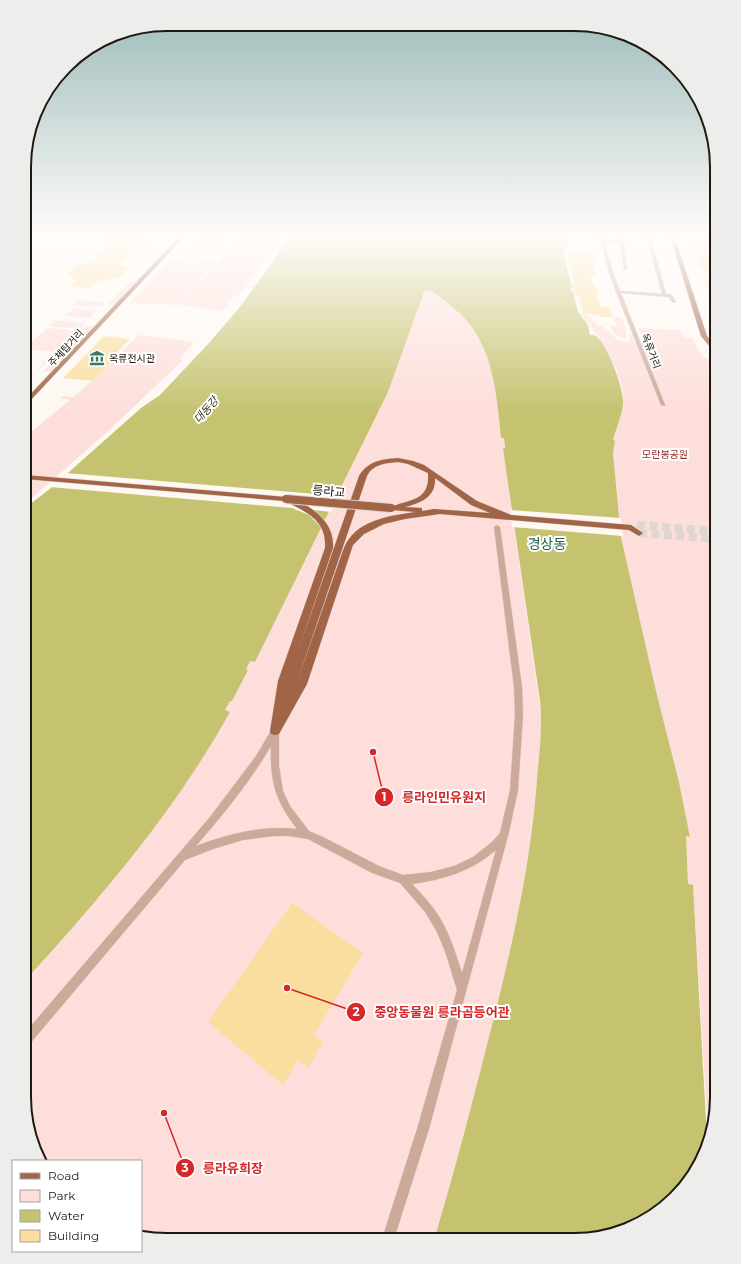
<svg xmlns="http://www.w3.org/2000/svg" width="741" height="1264" viewBox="0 0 741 1264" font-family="Montserrat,'Noto Sans KR',sans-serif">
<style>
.green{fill:#fddeda}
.water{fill:#c5c370}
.pier{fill:#fef8f3}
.building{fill:#f9dea0}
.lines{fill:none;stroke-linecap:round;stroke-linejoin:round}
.major-tunnel{stroke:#ddd6d1;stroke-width:8;stroke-dasharray:8 4.5;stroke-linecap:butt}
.minor-casing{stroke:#dbd4ce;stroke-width:1}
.major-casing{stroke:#dbd4ce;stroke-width:1}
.minor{fill:#cca998;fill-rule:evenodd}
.major{fill:#a16447;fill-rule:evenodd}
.major-bridge-casing{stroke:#dbd4ce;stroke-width:10;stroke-linecap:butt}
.major-bridge{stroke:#a16447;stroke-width:8}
.labels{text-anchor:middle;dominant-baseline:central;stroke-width:4;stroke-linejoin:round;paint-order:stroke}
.far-street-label{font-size:10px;fill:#21180e;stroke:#fff}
.far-poi-label{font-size:10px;fill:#21180e;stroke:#fff;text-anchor:start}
.far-park-label{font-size:10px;fill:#902c2a;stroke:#fff}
.far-water-label{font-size:11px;font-style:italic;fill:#34330f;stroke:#fff}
.street-label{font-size:12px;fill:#21180e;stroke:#fff}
.quarter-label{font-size:14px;fill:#1a644f;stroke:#fff}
.rim{fill:none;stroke:#21180e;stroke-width:2}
.leader{fill:none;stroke:#d62828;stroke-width:1.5}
.callout-dot{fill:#d62828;stroke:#fff;stroke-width:1.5}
.mark-label{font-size:12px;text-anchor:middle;font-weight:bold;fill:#fff}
.callout-label{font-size:13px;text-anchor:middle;font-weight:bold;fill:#d62828;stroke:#fff;stroke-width:4;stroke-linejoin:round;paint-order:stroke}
</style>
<rect width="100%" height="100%" fill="#fef8f3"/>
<path class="green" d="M242,235H285L240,294L235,295L222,311L179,305Z
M693,242C701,242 714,247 717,254L716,255L717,264L710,265L709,262L713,260C709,257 706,257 700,259Z
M172,258H182L181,260L189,261L187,264L196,265L199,262L209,263L211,261L216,262L177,305L130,303Z
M130,282H135L114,305L108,304Z
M426,290L431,291C443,300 457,309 467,321C494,353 497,398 501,437L504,438L505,449H503L541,714C542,736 539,756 537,777C531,864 512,948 490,1033C472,1102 455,1171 434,1240L148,1239L141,1236V1161H42L35,1152L24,1097V982C100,898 175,812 229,712L225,711L230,700L232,701L250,661L255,662L388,392L419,305Z
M77,300L105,302L101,307L72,305Z
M73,309H75L96,311L89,318L66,316V314Z
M579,312L590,317L598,326H602L619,341L629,342L630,332L635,343H643L638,328L680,330L683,337L693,338C698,351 702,361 717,361V1107L707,1148V1117L693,886L688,884L686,836L690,837L679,782L656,691L621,537L613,453L615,441L613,440C616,428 622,416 623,404C626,386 610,353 598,339H601Z
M613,317H622L626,330V338C618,338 613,333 610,326H616Z
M55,320L86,323L80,329L49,326Z
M86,326H94L52,371H44Z
M47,328L77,331L38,370L37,369L54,352L25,349Z
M138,335L194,342L181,357L182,361L105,434L25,504V437L70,400L61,398L63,396L73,397L102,372Z"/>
<path class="water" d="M292,235H569L568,248L563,251L572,288H570L573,292L578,312L588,325L590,335C592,335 594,335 596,336C607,343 625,391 623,404C622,416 616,428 613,440L615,441L613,453L621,537L656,691L679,782L690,837L686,836L688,884L693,885L707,1139L706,1152L688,1184L629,1229L574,1240H434C455,1170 473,1100 491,1029C512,947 531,864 537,779C539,753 543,728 540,701L503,449L505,448L504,438H501C497,398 494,353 467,321C457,310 443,299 431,291L426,290L424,292L388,392L255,662L250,661L246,670H248L232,701H230L225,710L230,712C173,814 102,896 24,982L25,508L51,488L141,408L160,395L209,343L240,307Z"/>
<path class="pier" d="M66,473L339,496L331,512L314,510L326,521L323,529L309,515L292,508L50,487Z
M510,510L621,518L623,536L512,527Z"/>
<path class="building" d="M203,235H228L211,255L187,254Z
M130,236L137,237L151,242L146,247L135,249L119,264L130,267L119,278L98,281L91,287L85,288L69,287L76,280L71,277L67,273L77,264L91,262L108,247L102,244L107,239Z
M567,252L592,253L596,265H593L597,275H590L595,288H597L599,293H596L601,307H609L613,317H601L600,315L584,314L579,296L575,295L572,284L575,283Z
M706,257L714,260L709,262L713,275L703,270L698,265L699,260Z
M717,278V297L710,294L705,285L706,282Z
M104,336L130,339L112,358L114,359L93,381L63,378Z
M292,903L363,953L314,1035L323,1042L308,1068L298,1060L283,1085L208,1022Z"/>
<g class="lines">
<path class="major-tunnel" d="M637,525L717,531
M639,533L717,539"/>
<g class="minor-casing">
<path id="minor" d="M587,235H603L600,236L604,240L620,241L619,235H623L627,270L624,269L620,243L605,242L612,270L620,291L662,294L647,238L641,235H647L651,237L666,294L672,295L676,302L673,303L669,297L621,293L665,405V406L661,405L616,292L608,270L601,241L596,236Z
M497,525L500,527L522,687L523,715L518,790L509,832L429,1129L394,1239H382L417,1129L457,990L446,954L437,932L425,912L400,883L372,873L308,839L289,836H274L243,840L213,849L185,860L28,1046L24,1047V1034L210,817L256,756L272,729L275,728L278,729L279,731V766L283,791L290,806L309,831L325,838L379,866L403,875L431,872L454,866L473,857L492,842L500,833L510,790L515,715L514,687L494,527ZM271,746C270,782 275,800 297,829C262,825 228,834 196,846C223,815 250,782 271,746ZM496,850L462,973C456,954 450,935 440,918C432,905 422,894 412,884C445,879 470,872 496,850Z"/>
</g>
<g class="major-casing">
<path id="major" d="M181,235H186L27,404L25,405V400Z
M670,235H674L707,336L717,348V354L715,353L701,336Z
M398,458L413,461L424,465L477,501L511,515L631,525L643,533L639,536L629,530L440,514L405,519L384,524L364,534L353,545L307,684L279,734L275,735L271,734L270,731L278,681L325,548C327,520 306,512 285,501L25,479V475L286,497C310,504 335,521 333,548L297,654L359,476C368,461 382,459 398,458ZM398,462L408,464L428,473C430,500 412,499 393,506C391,506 389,507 387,508L391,510L416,512C394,515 363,519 349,539C345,544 343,550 341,556L295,688L367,476C373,464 386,463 398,462ZM435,478L471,505L490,513L434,509L422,511V508L405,507C421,503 436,497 435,478Z"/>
</g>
<use href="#minor" class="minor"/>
<use href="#major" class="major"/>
<g class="major-bridge-casing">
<path id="major-bridge" d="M286,499L391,508"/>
</g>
<use href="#major-bridge" class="major-bridge"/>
</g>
<linearGradient id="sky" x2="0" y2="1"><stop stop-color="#9abab8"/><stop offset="0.57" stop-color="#fffcfa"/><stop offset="1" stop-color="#fffcfa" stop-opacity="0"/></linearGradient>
<rect width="741" height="412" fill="url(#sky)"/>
<defs>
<g id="museum-bare" transform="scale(1.2)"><path d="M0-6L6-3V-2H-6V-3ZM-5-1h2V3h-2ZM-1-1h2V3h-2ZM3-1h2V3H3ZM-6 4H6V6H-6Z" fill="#3c7864" stroke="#fff" stroke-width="2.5" paint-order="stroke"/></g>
</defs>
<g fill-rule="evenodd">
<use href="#museum-bare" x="97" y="358"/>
</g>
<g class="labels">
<g class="far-street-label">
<text transform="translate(66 348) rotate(-47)">주체탑거리</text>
<text transform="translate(651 351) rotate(69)">옥류거리</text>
</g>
<g class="far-poi-label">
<text x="109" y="358">옥류전시관</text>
</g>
<g class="far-park-label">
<text x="665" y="454">모란봉공원</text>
</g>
<g class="far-water-label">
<text transform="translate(206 410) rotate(-49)">대동강</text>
</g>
<g class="street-label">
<text transform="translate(329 491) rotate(5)">릉라교</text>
</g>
<g class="quarter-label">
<text x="547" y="544">경상동</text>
</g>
</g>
<path d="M0 0H741V1264H0ZM167 31H574A136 136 0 0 1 710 167V1097A136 136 0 0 1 574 1233H167A136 136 0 0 1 31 1097V167A136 136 0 0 1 167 31Z" fill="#ededec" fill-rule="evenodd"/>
<path class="rim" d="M167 31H574A136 136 0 0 1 710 167V1097A136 136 0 0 1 574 1233H167A136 136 0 0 1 31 1097V167A136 136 0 0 1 167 31Z"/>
<path class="leader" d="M373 752L384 797M287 988L356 1012M164 1113L185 1168"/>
<g class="callout-dot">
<circle cx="373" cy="752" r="4"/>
<circle cx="287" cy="988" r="4"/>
<circle cx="164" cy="1113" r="4"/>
<circle cx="384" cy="797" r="10"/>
<circle cx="356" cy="1012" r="10"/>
<circle cx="185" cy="1168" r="10"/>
</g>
<g class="mark-label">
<text x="384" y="801">1</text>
<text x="356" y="1016">2</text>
<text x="185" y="1172">3</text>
</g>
<g class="callout-label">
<text x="444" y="802">릉라인민유원지</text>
<text x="442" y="1017">중앙동물원 릉라곱등어관</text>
<text x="233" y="1173">릉라유희장</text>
</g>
<rect x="12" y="1160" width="130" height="92" fill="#ffffff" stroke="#a6a39f"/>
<rect x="20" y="1173" width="20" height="6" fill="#a16447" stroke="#a6a39f"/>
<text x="48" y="1180" font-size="12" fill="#21180e">Road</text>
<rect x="20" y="1190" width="20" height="12" fill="#fddeda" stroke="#a6a39f"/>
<text x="48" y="1200" font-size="12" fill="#21180e">Park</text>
<rect x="20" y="1210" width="20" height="12" fill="#c5c370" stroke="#a6a39f"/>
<text x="48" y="1220" font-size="12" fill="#21180e">Water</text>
<rect x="20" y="1230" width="20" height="12" fill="#f9dea0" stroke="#a6a39f"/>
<text x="48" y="1240" font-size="12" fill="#21180e">Building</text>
</svg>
